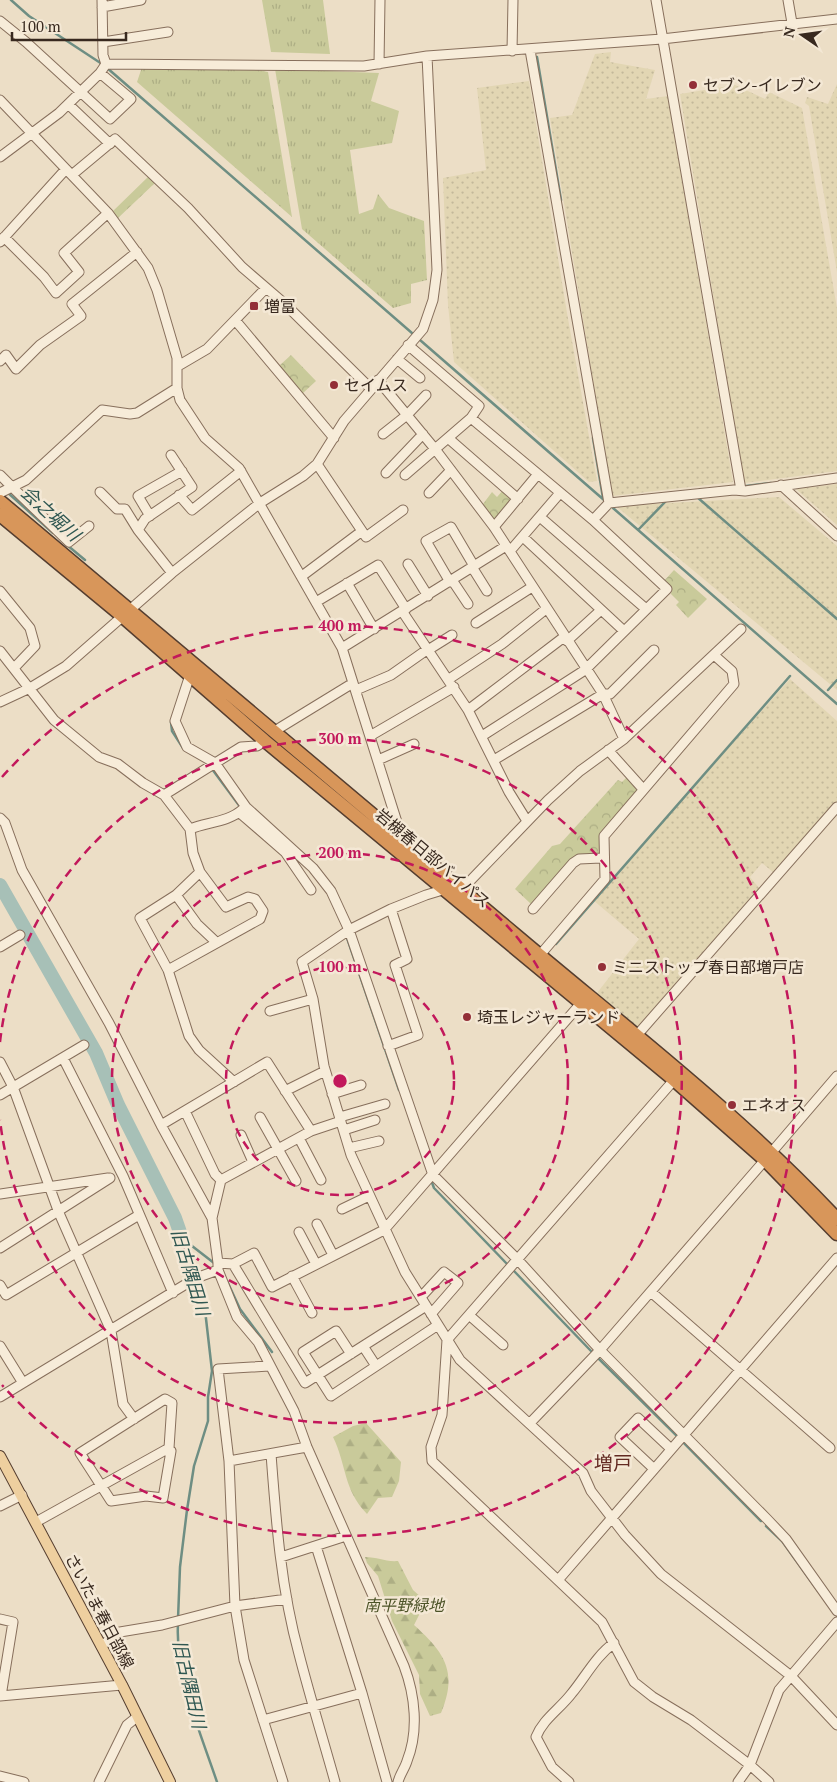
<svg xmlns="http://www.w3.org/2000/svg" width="837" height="1782" viewBox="0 0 837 1782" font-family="'PT Serif','Noto Sans JP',serif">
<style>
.farmland{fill:url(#farmland-dots)}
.grass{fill:url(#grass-tufts)}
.forest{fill:url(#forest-firs)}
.park{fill:url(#park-crowns)}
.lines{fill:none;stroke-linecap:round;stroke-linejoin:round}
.stream{stroke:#6e8e83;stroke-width:2.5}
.river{stroke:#a7c0b7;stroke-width:14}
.minor-casing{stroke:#876f5c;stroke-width:11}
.major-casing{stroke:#553e30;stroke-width:12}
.highway-casing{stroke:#553e30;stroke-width:15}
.minor{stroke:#f7ecd9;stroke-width:9}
.major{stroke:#eecf9f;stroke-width:10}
.highway{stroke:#d8965a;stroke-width:12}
.ring{fill:none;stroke:#c2185b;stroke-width:2.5;stroke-dasharray:9 6}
.poi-dot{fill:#932f38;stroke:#f4e8d5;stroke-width:2}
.labels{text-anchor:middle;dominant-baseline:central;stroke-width:5;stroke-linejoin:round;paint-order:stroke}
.poi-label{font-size:16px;fill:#38291f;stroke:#f4e8d5;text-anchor:start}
.street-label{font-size:16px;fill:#38291f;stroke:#f4e8d5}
.park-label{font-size:16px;font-style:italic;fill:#4c5327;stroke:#f4e8d5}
.water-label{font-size:18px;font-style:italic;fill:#2f5751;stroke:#f4e8d5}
.quarter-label{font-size:19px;fill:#622921;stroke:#f4e8d5}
.centre{fill:#c2185b;stroke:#f4e8d5;stroke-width:2.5}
.ring-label{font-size:15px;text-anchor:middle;font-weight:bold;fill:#c2185b;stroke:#f4e8d5;stroke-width:5;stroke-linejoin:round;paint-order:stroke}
</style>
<defs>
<pattern id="farmland-dots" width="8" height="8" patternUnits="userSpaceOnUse" patternTransform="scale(1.25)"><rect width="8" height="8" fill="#e2d6b3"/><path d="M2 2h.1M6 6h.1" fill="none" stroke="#c3b89a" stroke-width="1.8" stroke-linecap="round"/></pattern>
<pattern id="grass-tufts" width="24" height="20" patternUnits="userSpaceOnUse" patternTransform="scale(1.25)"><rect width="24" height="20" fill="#c9ca9a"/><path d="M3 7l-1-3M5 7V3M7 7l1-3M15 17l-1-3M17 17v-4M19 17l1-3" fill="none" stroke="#adae84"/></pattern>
<pattern id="forest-firs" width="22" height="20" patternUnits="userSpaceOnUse" patternTransform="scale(1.25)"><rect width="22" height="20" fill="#c9ca9a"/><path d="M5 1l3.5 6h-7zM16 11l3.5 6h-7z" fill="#adae84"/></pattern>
<pattern id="park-crowns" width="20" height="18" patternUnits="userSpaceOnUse" patternTransform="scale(1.25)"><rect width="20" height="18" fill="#c9ca9a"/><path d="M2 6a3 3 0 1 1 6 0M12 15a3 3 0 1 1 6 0" fill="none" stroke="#adae84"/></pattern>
</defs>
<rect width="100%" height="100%" fill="#ecdec6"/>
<path class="farmland" d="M611,52L610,62L655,70L646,99L668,96L733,482L612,496L550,118L572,115L595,54Z
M529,81L567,313L597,481L589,482L454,362L448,305L443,178L486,170L477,88Z
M837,84V272L809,106L805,103L807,97L828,104Z
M735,85L765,99L769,92L802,108L837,308V471L744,483L680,94Z
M837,484V525L796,489Z
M779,497L837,546V690L616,506Z
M790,679L837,721V801L774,873L762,863L750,877L760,889L637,1027L597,993L639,939L593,900Z"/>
<path class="grass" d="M262,0H323L330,54L271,52Z
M142,67L258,70L268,72L292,217L137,82Z
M275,69L379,73L371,101L399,111L392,143L350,150L359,214L373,209L378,194L389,208L424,221L427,280L411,284V303L393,308L302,229Z"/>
<path class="forest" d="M366,1423L401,1462L399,1481L392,1497L378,1498L367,1514C343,1489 347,1466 333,1437L353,1426Z
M365,1557C378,1557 385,1562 398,1561L413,1590L422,1598L420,1613L414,1625C445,1653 458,1672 441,1713L430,1716L420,1694L419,1675L392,1621L378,1576L367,1563Z"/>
<path class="park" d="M150,175L157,181L117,219L112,212Z
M291,355L316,381L302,394L279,366Z
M504,489L514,499L496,519H493L483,504L492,492L497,497Z
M674,570L707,599L688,618L676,605L679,602L671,594L672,589L664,581Z
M627,777L636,785L637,790L600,834L599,855L579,857L535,904H531L515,889L552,846L560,844L618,780L622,782Z"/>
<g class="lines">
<path class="stream" d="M11,0L29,16L102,64
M537,57L561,200
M106,67L604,500
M593,438L603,498
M746,486L771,483
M7,492L53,533
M697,497L837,619
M613,508L837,704
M639,529L666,501
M67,545L85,560
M828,690L837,680
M171,722L172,731L183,748
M212,769L241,808
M346,935L399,1090
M556,944L790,676
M431,1180L434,1188L508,1265
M183,1239L214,1263
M514,1271L591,1351
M227,1281L240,1309L272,1352
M597,1357L677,1436
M683,1442L761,1521
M766,1526L782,1541L818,1591
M178,1619L180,1567L187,1510L194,1466L208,1421V1397L212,1371L205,1310L182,1238
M178,1624C175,1675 201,1734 217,1782"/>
<path class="river" d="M0,885L96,1053L118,1105L175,1218L182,1238"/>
<g class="minor-casing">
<path id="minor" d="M102,0L103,55L106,64
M656,0L741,490
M788,0L792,23
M102,7L141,0
M0,21L26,42L110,119L131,99L100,73
M103,42L168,32
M530,50L609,503
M512,51L513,0
M379,64L380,0
M0,100L108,213L148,268L157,290L177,358V388L180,400L205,438L239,468L342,648L402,838
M68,104L110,144
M0,157L59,113L100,73L106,64L364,66L427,56L662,39L837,19
M73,174L115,139L188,208L242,267L286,305L371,389
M4,237L44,277L56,293L79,272L64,253L108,213
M0,242L66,169
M235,320L334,438
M397,359L420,378
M0,361L6,355L16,369L40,345L81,316L72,304L137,252
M178,366L207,349L266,288
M378,380L435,449L494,527L603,694L624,739
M471,418L593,520L667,589L585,670L482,736
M383,434L407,415L426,395
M448,438L518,499
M317,464L366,537L403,510
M386,473L423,434
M0,475L12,487L26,480L102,410L130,414L137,413L177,388
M405,475L471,418L479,406L408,345
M781,485L837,536
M100,492L117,509H125L138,530L172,573
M0,493L12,487L69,542L89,526
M429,493L451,470
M179,495L192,510L241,471
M150,516L138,496L182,471
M540,517L646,609
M593,520L609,503L734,490L745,491L837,478
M494,527L538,474
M138,530L145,519L192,487L171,455
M523,537L624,631
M510,551L560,493
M408,564L428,596
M472,567L487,591
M302,576L362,531
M452,580L468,604
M450,582L426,541L451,527L474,566
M347,583L374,629
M0,591L30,628L35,646L15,667
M316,602L378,565L406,609
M402,611L468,710L509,792L527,821
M476,623L532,587
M741,629L624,739L580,771L548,800L469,882L426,895L391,909L349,930L302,962L313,999L324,1066L351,1155L405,1272L460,1360L583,1473L591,1491L625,1535L661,1574L791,1676L837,1725
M567,641L601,610
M342,648L506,546
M428,650L452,635
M0,651L54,720L99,757L118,764L143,783L164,795L190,829L193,853L200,872L226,907L248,897L255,899L263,911L260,919L168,970
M190,675L175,721L187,747L215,763L246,807L313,868L331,891L349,930L433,1175L518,1260L600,1350L767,1519L786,1539L837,1611
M449,679L502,644L546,609
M356,690L391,675L428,649
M0,702L30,688L66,666L172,573L260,503L303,476L317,464L344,421L423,329L433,300L437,270L427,56
M468,710L564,637
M273,732L353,683
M370,736L454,687
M608,750L643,789
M378,760L414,744
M494,760L603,694H610L654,650
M164,795L241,747L257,746L265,741
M240,813L285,852L311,890
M0,818L5,823L22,870L109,1023L161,1125L212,1218
M190,829C208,822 229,822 243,809
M200,872L176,895L140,918L168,970L189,1036L199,1050L234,1082
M176,895L197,924L216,942
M533,909L573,863L579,859L601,858
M0,947L20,935
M540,955L605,879L604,836L734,684L732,671L714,655
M270,1011L313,999
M638,1034L837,807
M388,1046L418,1035L395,965L407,959L391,909
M63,1058L123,1176L173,1293
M0,1062L13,1087L59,1213L111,1331L123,1404L134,1419
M674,1080L447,1340L442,1415L431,1447L432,1461L602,1622L634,1682L653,1697L691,1720L750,1765L769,1782
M285,1091L325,1071
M332,1094L361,1085
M0,1095L84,1045
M185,1111L215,1174L221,1180
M260,1117L296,1181
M340,1117L385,1104
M161,1125L267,1062L311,1131
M344,1130L375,1120
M241,1135L253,1162
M299,1138L321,1180
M349,1148L379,1141
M771,1153L837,1076
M0,1194L108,1178
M342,1209L369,1196
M317,1224L333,1255
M299,1232L316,1264
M0,1248L110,1178
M218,1263L212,1218L221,1180L311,1131L341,1121
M233,1264L305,1383L426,1306
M218,1270L237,1317L258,1342L294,1411L307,1447L404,1666C415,1695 419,1731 407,1761C405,1768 400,1774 398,1782
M292,1276L312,1313
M0,1285L6,1295L139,1215
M651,1292L830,1448
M421,1297L444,1272L458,1283L431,1314
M469,1315L503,1345
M0,1346L23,1383
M363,1346L376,1366
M351,1354L336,1331L303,1352L331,1396L438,1325
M269,1366L218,1369L229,1461L235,1606L244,1660L283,1782
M0,1397L196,1278L218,1270V1263L233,1264L254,1253L272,1287L384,1230L582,1002
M531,1422L600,1350L765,1160
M271,1454C276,1521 281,1589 299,1654C310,1697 323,1739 335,1782
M229,1461L307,1447
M653,1468L620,1437L638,1418L670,1448
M0,1506L22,1495
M36,1522L169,1448L172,1403L165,1399L80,1453L111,1501L146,1496L163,1498L171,1451L167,1449
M316,1546L362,1693L387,1782
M281,1557L346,1536
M559,1579L837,1258
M0,1619L13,1622L1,1696
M101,1646L120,1632L162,1625L235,1606L287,1599
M0,1696L122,1685
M263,1720L362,1693
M0,1776L24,1782
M99,1782L127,1725L137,1717
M569,1782L552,1767L536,1737C543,1719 560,1709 572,1693C586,1676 596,1656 614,1643
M738,1782L750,1765L779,1690L837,1622"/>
</g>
<g class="major-casing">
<path id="major" d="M0,1456L122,1685L170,1782"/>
</g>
<g class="highway-casing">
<path id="highway" d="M0,501C172,647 345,791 517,936C626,1028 740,1115 837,1219
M0,515L122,616L265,741L674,1080L765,1160L837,1234"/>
</g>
<use href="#minor" class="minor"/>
<use href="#major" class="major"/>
<use href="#highway" class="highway"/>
</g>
<g class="ring">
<circle cx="340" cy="1081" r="114"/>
<circle cx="340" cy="1081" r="228"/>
<path d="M0 1042A342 342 0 1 1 0 1120"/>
<path d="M2 777A455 455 0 1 1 2 1385"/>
</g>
<g class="poi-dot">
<circle cx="693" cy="85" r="5"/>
<rect x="249" y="301" width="10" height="10" rx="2.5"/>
<circle cx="334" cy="385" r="5"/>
<circle cx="602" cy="967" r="5"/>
<circle cx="467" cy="1017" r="5"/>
<circle cx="732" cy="1105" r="5"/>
</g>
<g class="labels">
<g class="poi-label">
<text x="703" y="85">セブン-イレブン</text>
<text x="264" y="306">増富</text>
<text x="344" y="385">セイムス</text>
<text x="612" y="967">ミニストップ春日部増戸店</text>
<text x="477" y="1017">埼玉レジャーランド</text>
<text x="742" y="1105">エネオス</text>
</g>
<g class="street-label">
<text transform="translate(433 858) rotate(40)">岩槻春日部バイパス</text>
<text transform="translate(100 1611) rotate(62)">さいたま春日部線</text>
</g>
<g class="park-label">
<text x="404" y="1605">南平野緑地</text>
</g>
<g class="water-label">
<text transform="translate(51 513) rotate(42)">会之堀川</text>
<text transform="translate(191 1272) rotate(73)">旧古隅田川</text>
<text transform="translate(190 1684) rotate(77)">旧古隅田川</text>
</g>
<g class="quarter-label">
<text x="613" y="1462">増戸</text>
</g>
</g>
<circle cx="340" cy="1081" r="8" class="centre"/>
<g class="ring-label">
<text x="340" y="631">400 m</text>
<text x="340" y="744">300 m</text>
<text x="340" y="858">200 m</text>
<text x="340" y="972">100 m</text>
</g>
<g transform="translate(802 35) rotate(283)" stroke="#f4e8d5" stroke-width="4" paint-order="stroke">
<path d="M0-4L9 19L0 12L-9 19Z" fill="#38291f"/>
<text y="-8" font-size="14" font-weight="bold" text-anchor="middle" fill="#38291f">N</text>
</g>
<path d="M12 32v8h114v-8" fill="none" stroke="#38291f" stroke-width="2.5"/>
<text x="20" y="32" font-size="15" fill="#38291f" stroke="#f4e8d5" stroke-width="4" paint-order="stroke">100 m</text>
</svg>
